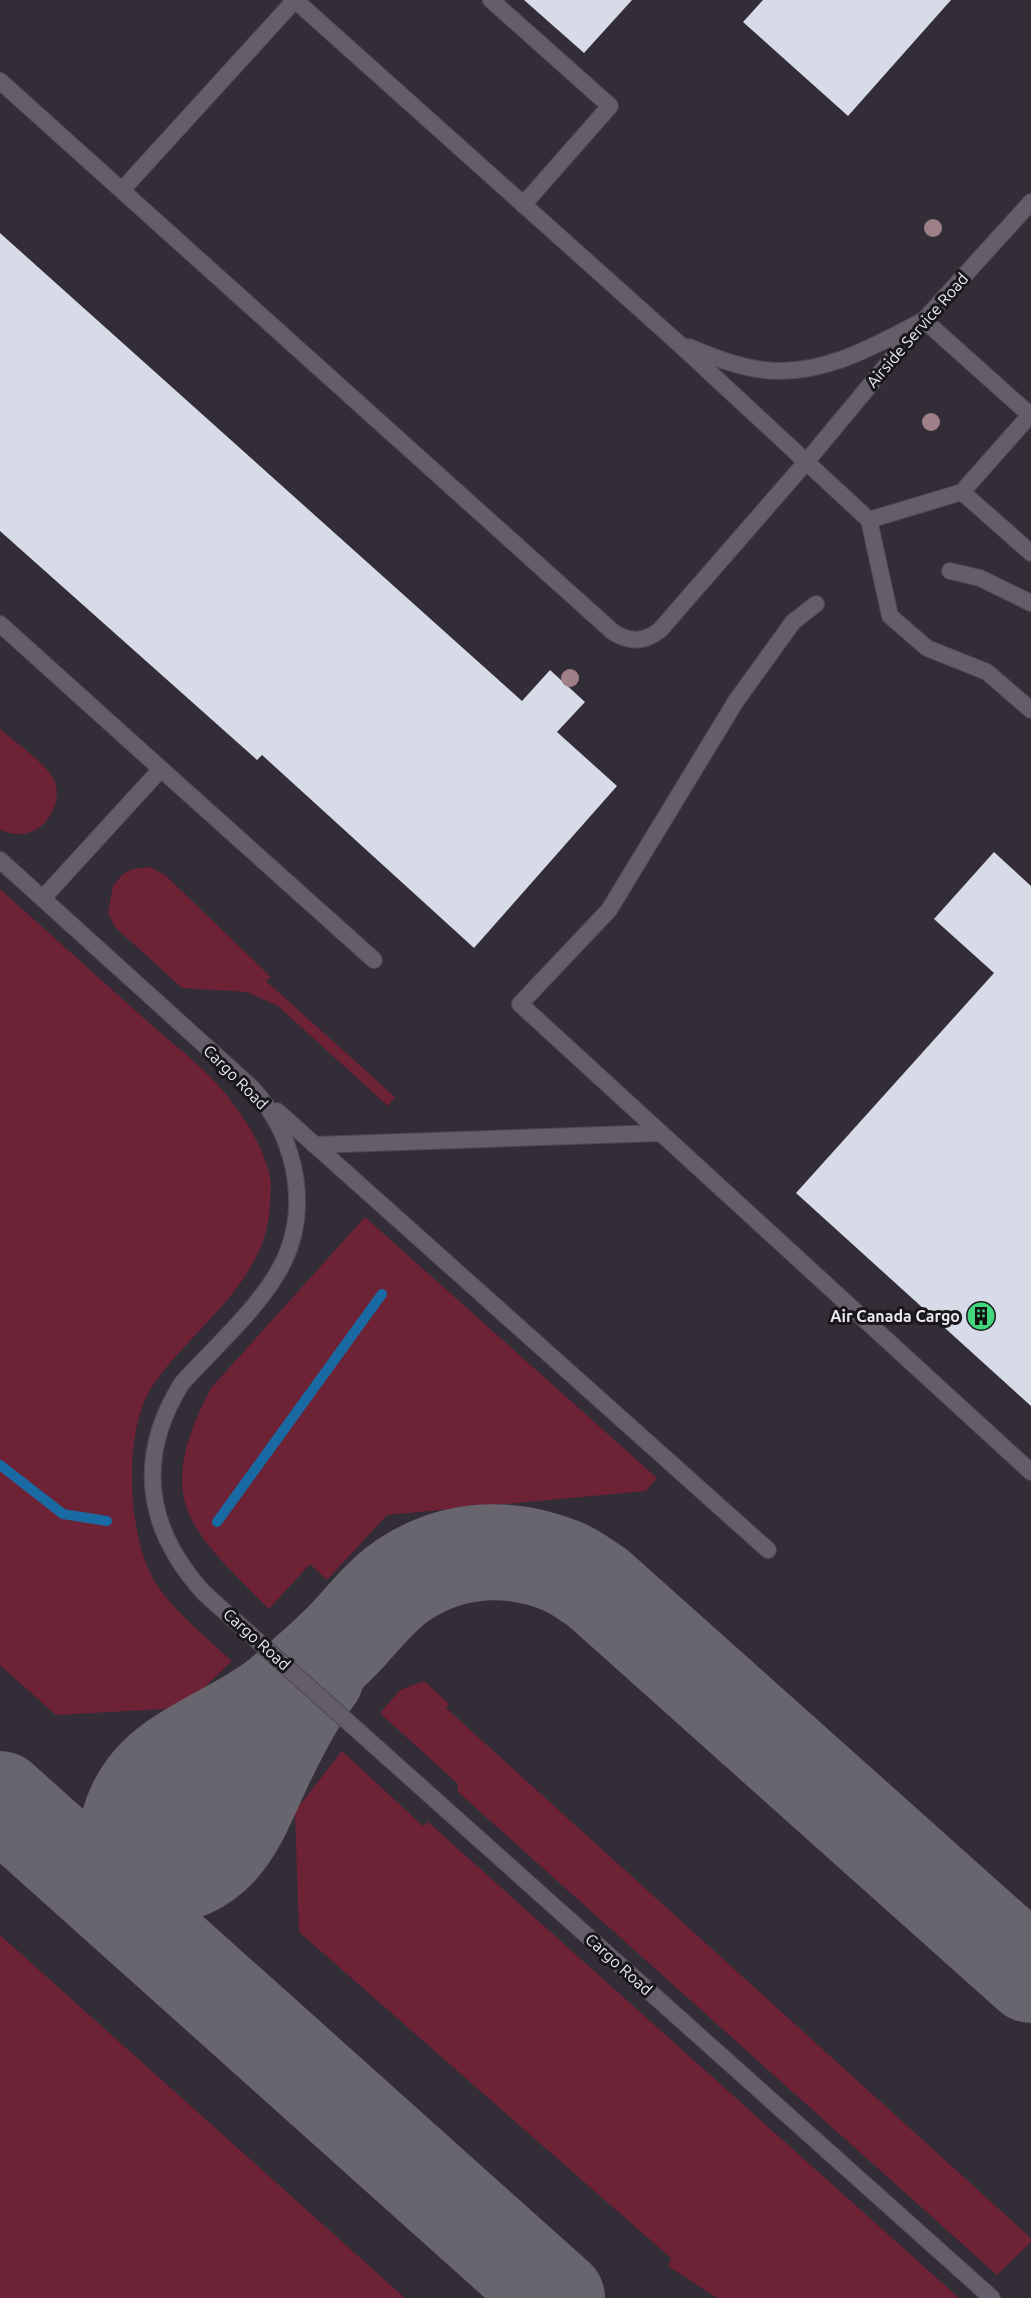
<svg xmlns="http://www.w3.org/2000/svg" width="1031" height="2298" viewBox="0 0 1031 2298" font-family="Ubuntu,sans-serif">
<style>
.green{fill:#6e2235}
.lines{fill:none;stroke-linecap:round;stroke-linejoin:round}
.stream{stroke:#196aa3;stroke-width:10}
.taxiway{stroke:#69656e;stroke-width:96}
.building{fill:#d7dae7}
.service-casing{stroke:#4c4850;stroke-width:18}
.service{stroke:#635e69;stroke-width:16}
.tree{fill:#9e8088}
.labels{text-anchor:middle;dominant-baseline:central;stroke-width:6;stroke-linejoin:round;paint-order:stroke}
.street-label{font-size:16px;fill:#ece9ef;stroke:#19171b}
.poi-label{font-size:16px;font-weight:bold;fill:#ece9ef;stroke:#19171b;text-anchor:end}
</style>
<rect width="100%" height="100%" fill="#322d37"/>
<path class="green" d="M0,729C14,741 42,761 52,776C65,796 50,827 28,833C18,836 9,833 0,830Z
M150,867L165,875L271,977L266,981L395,1097L388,1106L278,1006L247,992L182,988L115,927L108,913L113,886L123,874L133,869Z
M0,889C49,933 98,977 147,1021C171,1042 198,1063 219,1086C241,1111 264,1146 270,1178C272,1186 270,1195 270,1202C269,1280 194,1326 153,1385C122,1430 127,1541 157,1585C175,1612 208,1639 232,1661L183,1708L56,1715L0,1665Z
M365,1217L657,1478L646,1491L387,1515L327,1580L310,1564L269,1609C189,1528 152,1502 211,1388Z
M424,1681L449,1704L446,1708L1031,2238V2242L997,2275L458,1792V1784L380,1713L400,1690Z
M342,1751L423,1826L428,1822L959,2298H717L668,2266L671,2258L299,1932L295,1811Z
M0,1935L405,2298H0Z"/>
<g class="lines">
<path class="stream" d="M0,1465L63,1514L107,1521
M217,1522L382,1294"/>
<path class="taxiway" d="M0,1799L557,2298
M67,1858C90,1875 120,1884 148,1881C224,1872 236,1827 264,1767C279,1736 295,1704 316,1676
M161,1943C115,1891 109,1812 167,1766C202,1739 244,1725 279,1697C301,1679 323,1660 343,1640C363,1619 383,1592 408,1577C456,1547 512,1545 564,1567C576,1572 587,1581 598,1588L1031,1975"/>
</g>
<path class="building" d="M524,0H632L584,53Z
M763,0H951L848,116L743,22Z
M0,233L522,701L550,670L585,702L557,732L617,786L474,948L262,755L257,760L0,531Z
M994,852L1031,886V1406L796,1193L994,973L934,919Z"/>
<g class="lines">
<g class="service-casing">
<path id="service" d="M295,0L677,342L869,520L890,616L927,648L987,672L1031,710
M491,0L610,106L523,205
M0,81L613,632C630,643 645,642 660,630L807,461L924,320L1031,202
M122,190L295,0
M689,347C713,357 738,367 764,370C821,377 875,346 924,320L1030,415
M962,492L1031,414
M869,520L962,492L1031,553
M950,571L980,578L1031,603
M816,604L793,622L736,701L609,910L520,1004L1031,1472
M0,624L161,769L43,898
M161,769L374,960
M0,860L252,1088C298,1138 314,1216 275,1277C253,1313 211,1351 182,1383C135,1458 146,1529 204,1593L992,2298
M277,1111L768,1550
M314,1145L659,1133"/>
</g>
<use href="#service" class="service"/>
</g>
<g class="tree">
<circle cx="933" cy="228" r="9"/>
<circle cx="931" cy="422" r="9"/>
<circle cx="570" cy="678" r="9"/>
</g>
<defs>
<g id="building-disc" transform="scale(1.5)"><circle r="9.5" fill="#42d77c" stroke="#19171b"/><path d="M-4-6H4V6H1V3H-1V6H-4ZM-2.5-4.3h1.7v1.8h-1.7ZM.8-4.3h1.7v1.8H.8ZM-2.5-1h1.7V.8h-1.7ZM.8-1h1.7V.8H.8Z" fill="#111"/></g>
</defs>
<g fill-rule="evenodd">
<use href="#building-disc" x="981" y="1316"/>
</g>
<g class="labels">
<g class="street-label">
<text transform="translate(917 330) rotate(-49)">Airside Service Road</text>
<text transform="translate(236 1077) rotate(45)">Cargo Road</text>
<text transform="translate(257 1639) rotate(42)">Cargo Road</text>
<text transform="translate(619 1964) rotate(42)">Cargo Road</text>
</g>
<g class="poi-label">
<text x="960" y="1316">Air Canada Cargo</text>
</g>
</g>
</svg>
